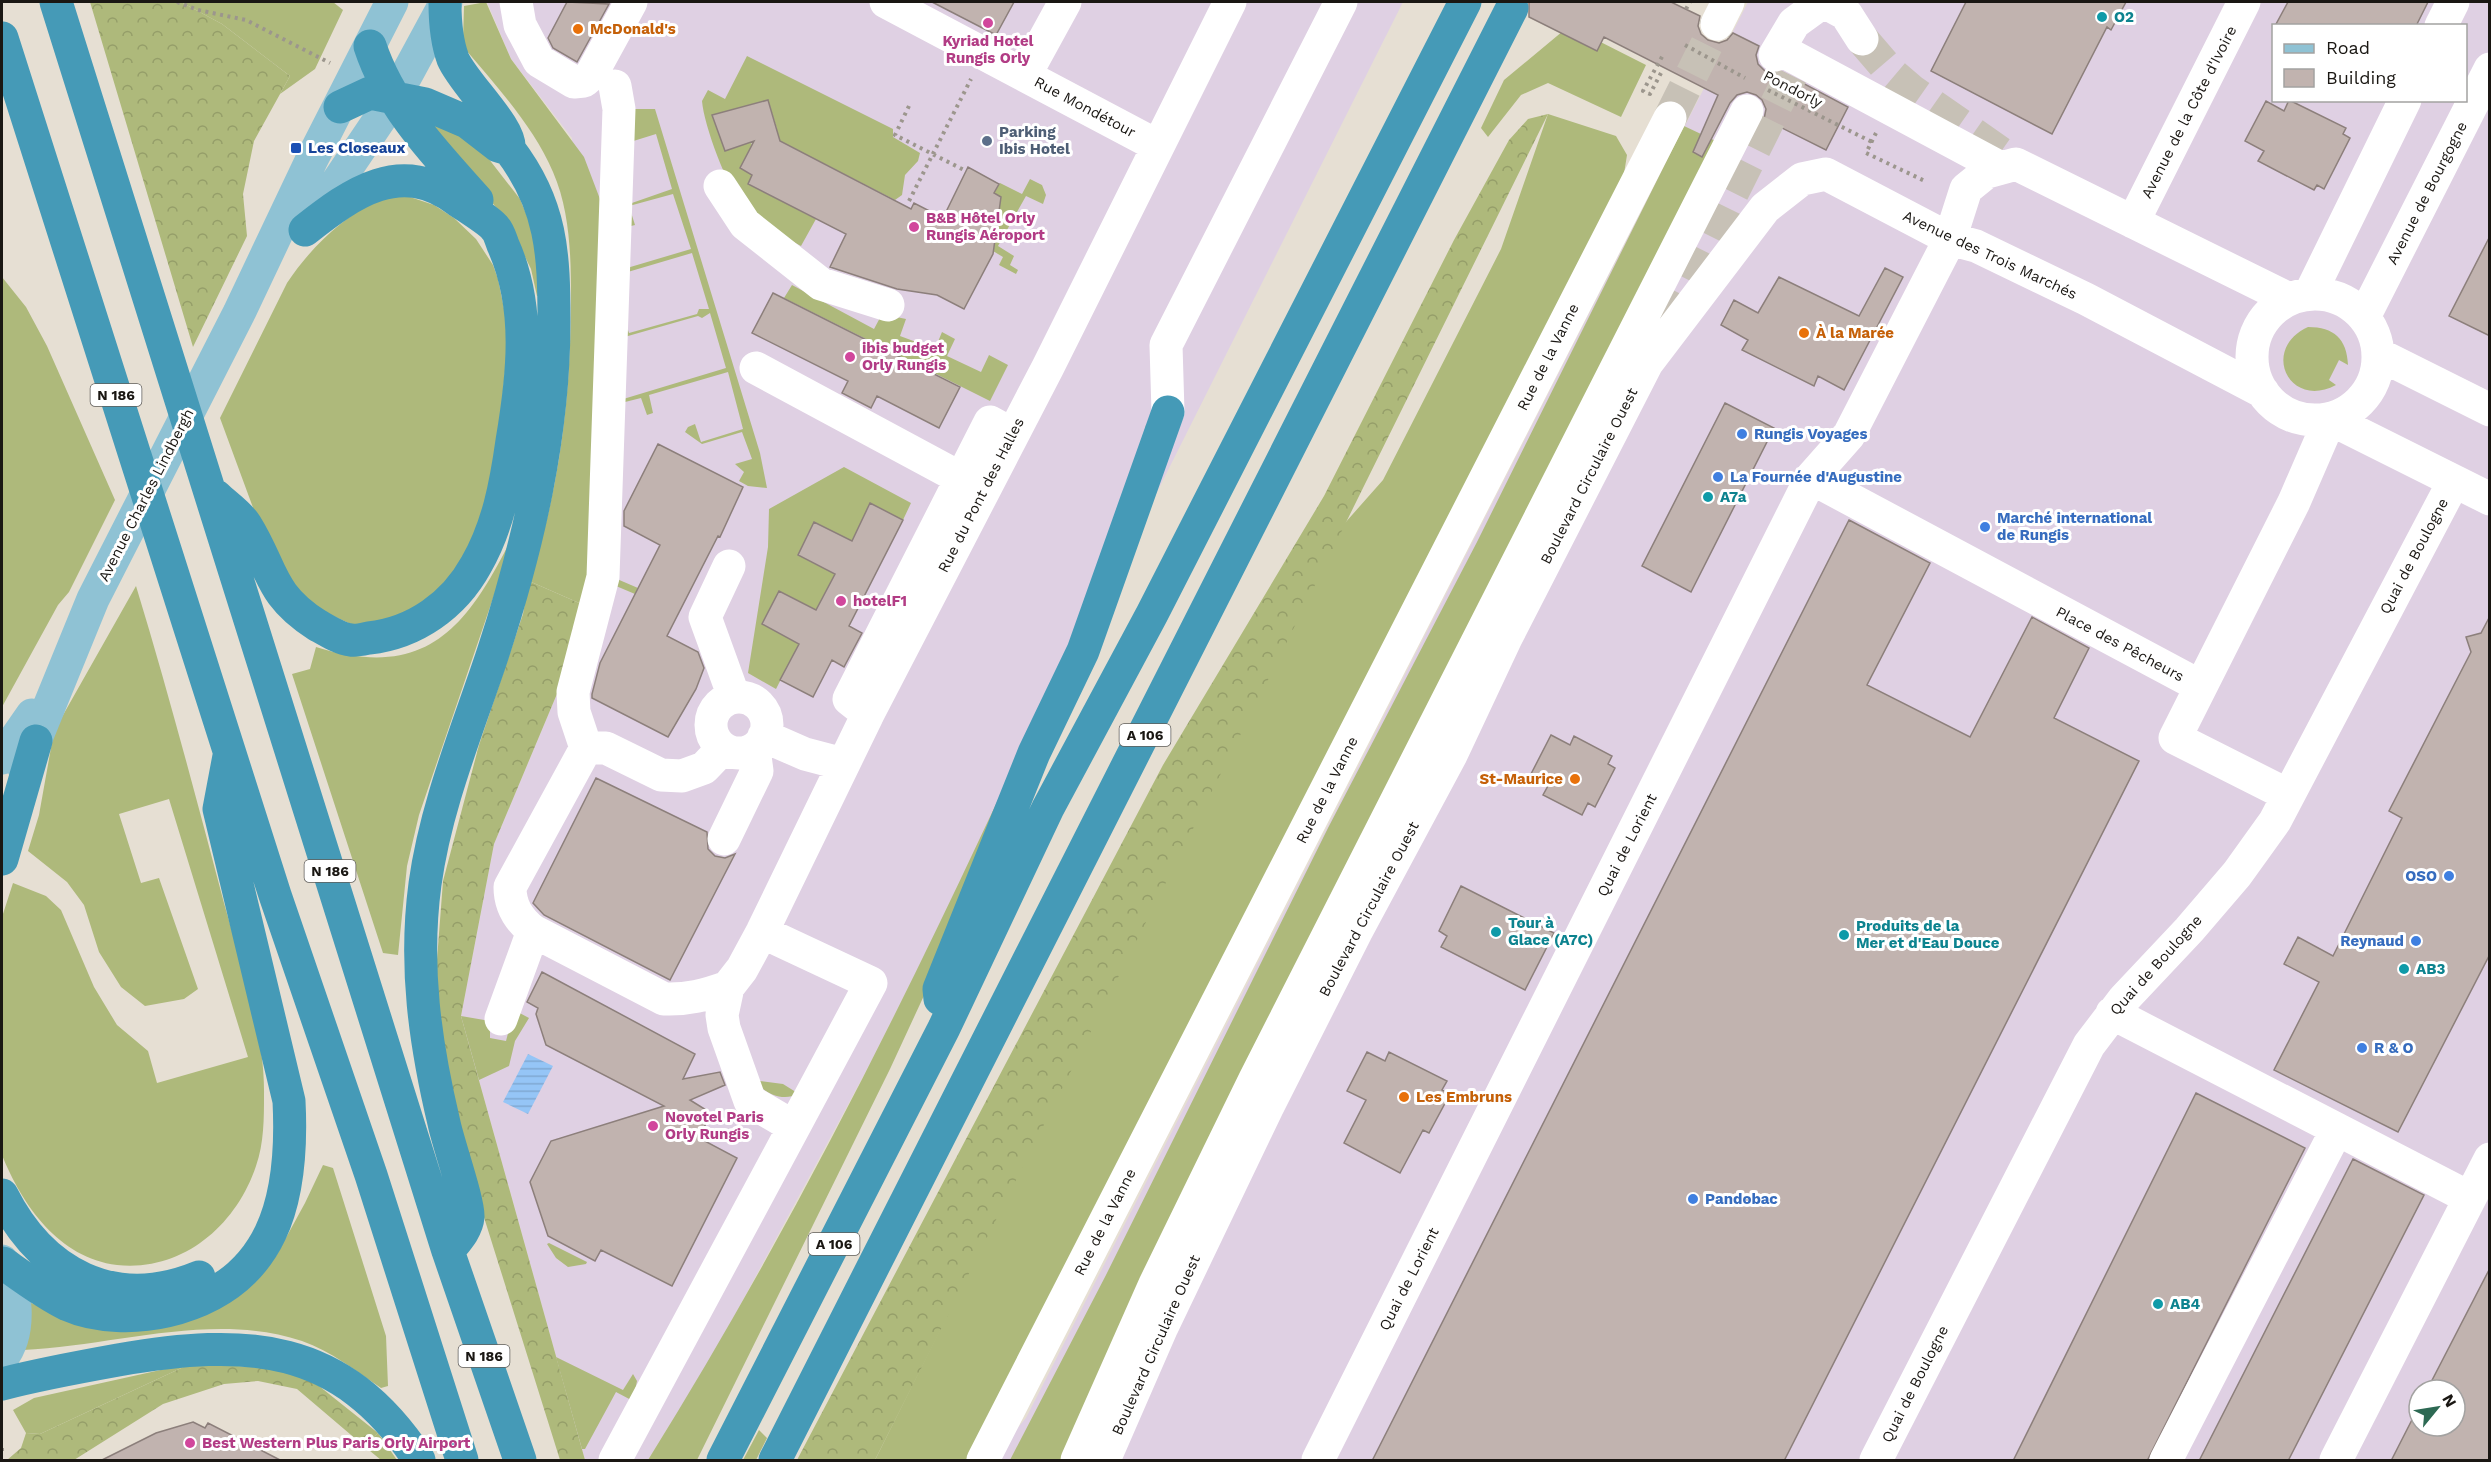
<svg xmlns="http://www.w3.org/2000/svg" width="2491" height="1462" viewBox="0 0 2491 1462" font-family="'Work Sans',sans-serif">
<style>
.commercial{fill:#dfd0e3;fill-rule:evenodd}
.grass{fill:#aeb97b}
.forest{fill:url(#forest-crowns)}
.water{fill:url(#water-rules)}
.building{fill:#c1b3af;stroke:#8c7f7b;stroke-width:1.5}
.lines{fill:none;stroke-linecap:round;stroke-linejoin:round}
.minor-tunnel{stroke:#c7c1b6;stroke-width:33;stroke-dasharray:33 16;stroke-linecap:butt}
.path{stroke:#9c968d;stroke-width:4;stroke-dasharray:3 4.5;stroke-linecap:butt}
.minor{stroke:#fff;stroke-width:33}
.major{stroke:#8fc2d4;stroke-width:33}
.highway{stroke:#459ab7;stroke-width:33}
.culture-dot{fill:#0f9aa8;stroke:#fff;stroke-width:2}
.hotel-dot{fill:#d1479c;stroke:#fff;stroke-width:2}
.food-dot{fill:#e8710a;stroke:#fff;stroke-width:2}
.service-dot{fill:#5c6f8a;stroke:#fff;stroke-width:2}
.transit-dot{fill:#1a4fb4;stroke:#fff;stroke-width:2}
.shop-dot{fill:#3f7fe0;stroke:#fff;stroke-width:2}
.labels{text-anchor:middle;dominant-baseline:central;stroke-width:6;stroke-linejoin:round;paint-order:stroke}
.shield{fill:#fff;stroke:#5f5d5a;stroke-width:1.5}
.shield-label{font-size:14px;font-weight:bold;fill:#1a1713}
.culture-label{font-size:15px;font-weight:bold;fill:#0d838f;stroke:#fff;text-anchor:start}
.food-label{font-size:15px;font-weight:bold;fill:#c56008;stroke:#fff;text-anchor:start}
.hotel-label{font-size:15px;font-weight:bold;fill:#b23c85;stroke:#fff;text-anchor:start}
.street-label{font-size:15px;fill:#1a1713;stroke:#fff}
.service-label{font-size:15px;font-weight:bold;fill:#4e5e75;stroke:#fff;text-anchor:start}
.transit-label{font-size:15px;font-weight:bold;fill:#164399;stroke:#fff;text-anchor:start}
.shop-label{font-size:15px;font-weight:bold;fill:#366cbe;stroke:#fff;text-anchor:start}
</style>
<defs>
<pattern id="forest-crowns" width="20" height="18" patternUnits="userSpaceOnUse" patternTransform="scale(1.5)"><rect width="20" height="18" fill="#aeb97b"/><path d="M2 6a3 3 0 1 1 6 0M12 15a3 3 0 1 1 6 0" fill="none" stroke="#959e69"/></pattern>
<pattern id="water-rules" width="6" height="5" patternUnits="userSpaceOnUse" patternTransform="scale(1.5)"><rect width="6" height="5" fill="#95c5f6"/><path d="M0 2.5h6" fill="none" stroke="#80a8d2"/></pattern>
</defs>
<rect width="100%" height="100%" fill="#e6dfd3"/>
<path class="commercial" d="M487,2H1403L872,1060L714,1354L648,1460H585L461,1016L494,844L567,670L586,606L572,138L511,59Z
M1748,2H2489V1460H990L1026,1418ZM2274,26H2466V100H2274ZM2419,1390H2455V1426H2419Z"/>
<path class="grass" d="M181,2H333L343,10L315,69L280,94L290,76L222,24Z
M486,2L511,59L584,157L603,207L586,606L529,581C560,489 571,395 571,298C571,256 570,211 553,172C534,127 497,87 466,50L463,41L464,6Z
M1569,26L1646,65L1621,117L1548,83L1521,95L1488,137L1481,128L1504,80Z
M747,56L893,129V137L920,153L918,161L905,175L902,195L895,200L772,137L777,129L768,100L713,115L725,151L751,142L754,153L749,151L740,168L750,173L758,163L748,184L816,219L801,246C780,235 758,224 743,206C727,187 704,126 702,101L708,90L725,99Z
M629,109H655L760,453L767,488L748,486L739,481L744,472L735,464L752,459L742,432L702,444L685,432L688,427L695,424L701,442L743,429L728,372L649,395L653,413L647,415L641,398L621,403L620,400L726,368L710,313L702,318L698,316L621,338L623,315L629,333L697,314L699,309H709L692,253L621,274L627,268L691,249L673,194L629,206L635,225L631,226L629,204L672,189L656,134L627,143Z
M1548,114L1616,136L1627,155L1623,180L966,1460H875L1337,532L1383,480L1501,249Z
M427,123L453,129L478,145L520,199L539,245L548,295L537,296L531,269L508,222Z
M1684,126L1718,142L1067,1460H1010L1106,1275L1328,828L1477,542Z
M1030,179L1042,185L1046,195L1043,204L1026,196L998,246L1014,256L1010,265L1018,270L1016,274L999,265L1003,257L993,251L1001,197L994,193L1000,183L1022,194Z
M381,197H410L434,205L454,218L476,239L493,265L498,279L509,333L494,479L462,567L413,615L353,625L318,609L296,588L255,513L220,418L287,283C311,247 342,218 381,197Z
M2,277L26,307L47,346L115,500L69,592L58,605L2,707Z
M792,285L874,329L882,314L906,319L900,336L935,349L942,332L955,339L947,356L981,372L989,355L1008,365L990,401L784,298Z
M2308,327C2334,327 2347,339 2348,365L2339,360L2329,380L2336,385C2289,410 2260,349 2308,327Z
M1146,425L1152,430L1083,628L971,894L890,1069L697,1460H648C772,1261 880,1051 980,838C1043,704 1110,570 1146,425Z
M844,467L911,503L903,520L870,504L852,541L814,522L798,555L835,574L816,610L779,591L762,624L799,644L776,689L748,673L768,547L769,509Z
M517,528L419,815L407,866L398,955L383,953L292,674L310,669L316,647C432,683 470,622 517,528Z
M617,579L638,588L635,594L616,586Z
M136,586C168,691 196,797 224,903C241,965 265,1031 264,1095C264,1118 264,1143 256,1166C236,1226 182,1272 117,1265C59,1258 22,1205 2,1155V917L13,883L46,896L61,910L94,987L117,1025L148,1051L157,1083L248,1057L169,799L119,814L141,883L159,878L198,989L184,999L145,1006L121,987L99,952L84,905L67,882L28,851L39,815L54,731Z
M514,1010L529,1018L515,1041L509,1066L479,1080L461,1016L490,1021V1038L506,1041Z
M752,1080L783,1084L799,1094C780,1102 766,1093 752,1080Z
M323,1165L333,1168L386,1336L388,1386L381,1388C356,1371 331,1351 302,1341C213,1311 114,1346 23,1350L27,1301L68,1320L276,1256L305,1203Z
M549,1243L587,1262L586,1264L568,1267L556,1258L547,1244Z
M556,1357L623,1390L633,1374L637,1381L633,1401L616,1392L585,1449H582Z
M192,1363L40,1434L26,1433L13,1410L34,1398Z
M759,1430L767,1438L756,1460H743Z
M378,1433L397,1460H381L364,1446Z"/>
<path class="forest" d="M90,2H181L222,24L290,76L254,141L243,194L247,236L193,347Z
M1548,114L1271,674L875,1460H797L1163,765L1324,496L1454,240L1509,140L1528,119Z
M529,581L586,606L567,670L494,844L461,1016L585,1460H560L477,1195L444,1062L435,986L443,881L479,745L523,614Z
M192,1363L267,1368L309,1378L378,1433L364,1446L297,1389L258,1381L224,1384L163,1404L74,1460H7L21,1448L26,1433L40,1434Z"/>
<path class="water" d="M528,1054L553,1066L528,1114L503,1102Z"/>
<path class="building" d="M567,2L609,4L577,62L553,48L548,38Z
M932,2H1014L996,35Z
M1529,2H1671L1700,16L1698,26L1701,34L1708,40L1719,43L1727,40L1733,33L1759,46L1756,55L1758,64L1765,71L1774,74L1782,72L1848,107L1826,150L1764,119L1766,109L1762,100L1756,95L1747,92L1737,95L1730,103L1702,157L1693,152L1718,95L1604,37L1597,51L1529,17Z
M1966,2H2126L2111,30L2107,27L2052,134L1931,71Z
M2288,2H2428L2416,26H2275Z
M768,100L780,141L911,209L914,203L943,218L968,167L999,184L994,193L1001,197L993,254L964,309L937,295L897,289L830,267L846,234L748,184L752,175L740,168L754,141L725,151L712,115Z
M2289,100L2346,128L2343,134L2350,138L2324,189L2317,185L2314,190L2258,161L2264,151L2245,141L2266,101L2284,111Z
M2490,236V336L2449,316Z
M1885,268L1903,277L1844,390L1818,376L1814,386L1742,350L1748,340L1721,325L1734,300L1758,313L1779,277L1859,316Z
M773,293L960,387L939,428L877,396L871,408L842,393L848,381L752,333Z
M1725,403L1774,428L1691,592L1642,566Z
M658,444L743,487L720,537L718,536L667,636L698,652L704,668L696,689L668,737L592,698V694L600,663L660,545L624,526V511Z
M870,503L903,520L849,626L862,633L844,667L832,660L813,697L780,680L799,644L762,624L779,591L816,610L835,574L798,555L814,522L852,541Z
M1849,520L1930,563L1867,685L1970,737L2032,617L2089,648L2054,718L2139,761L1784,1461H1372Z
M2490,616V954L2398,1132L2274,1070L2319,982L2284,964L2298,937L2333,956L2402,818L2389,811L2471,652L2466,637L2481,633Z
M1551,735L1570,745L1574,736L1612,756L1608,764L1615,768L1595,807L1588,803L1582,815L1543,795L1549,784L1531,774Z
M596,778L707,832L708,849L715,856L725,858L735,854L670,980L544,915L533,903Z
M1461,886L1554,933L1525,990L1441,947L1447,936L1439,931Z
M542,972L695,1054L683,1079L720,1072L725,1085L690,1100L711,1113L699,1138L737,1158L672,1286L601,1250L595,1261L548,1236L530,1182L551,1141L664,1106L546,1045L536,1014L538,1008L527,1002Z
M1367,1052L1385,1061L1389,1052L1447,1081L1442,1090L1450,1094L1429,1133L1423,1130L1400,1173L1344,1143L1366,1100L1347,1091Z
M2196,1093L2305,1148L2147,1461H2013Z
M2353,1159L2424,1195L2288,1461H2199Z
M2490,1268V1461H2391L2419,1406V1426H2455V1390H2427Z
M193,1422L205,1428L208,1423L282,1461H100L156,1433Z"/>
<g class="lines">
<path class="minor-tunnel" d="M1862,39L1892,74L1912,91L2012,161
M1670,118L1717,24
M1667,324L1796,65"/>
<path class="path" d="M177,2L198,10L246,20L330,63
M1686,9L1690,2
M1685,45L1745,78
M1661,73L1650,94L1643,91L1663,55
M1768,90L1872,142
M909,106L895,135L964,170
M1876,133L1866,153L1927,182
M909,201L971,79
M2,1448V1454"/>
<path class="minor" d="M516,2L520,25L539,61L574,82L584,81L591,75L631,2
M886,2L1156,145
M1824,2L1846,14L1862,39
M1717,24L1728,2
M2441,26L2453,2
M1779,49L2001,168
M1775,55L1794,23L1823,2
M1025,75L1065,2
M615,86L619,109L603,577L573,692L574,712L586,748H606L661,775L682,776L704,768L723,748
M720,186L745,224L821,284L888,305
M2133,222L2244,2
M2310,294L2405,100
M2252 357a63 63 0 1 1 126 0a63 63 0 1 1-126 0Z
M2364,317L2490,69
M2378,354L2490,410
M756,368L979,488
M1168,412L1166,345L1341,2
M1811,478L2200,686
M729,566L705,617L734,697
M711 725a28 28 0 1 1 56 0a28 28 0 1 1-56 0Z
M868,714L849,699L990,422L1012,434
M764,736L805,754L843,764
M586,748L510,887C510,906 518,919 533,931L664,999C687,1000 706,995 728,987
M2288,795L2175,738L2294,502L2330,419L2490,499
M724,839L757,771L754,749
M762,932L871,983L794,1127L750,1101L724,1028L722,1015L728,987L742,969L762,932L868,714L1048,367L1230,2
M2112,1013L2470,1198
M501,1019L533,931
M615,1460L794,1127
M983,1460L1670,118
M1077,1460L1155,1284L1255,1079L1747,111
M1104,1460L1162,1327L1267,1108L1356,932L1451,755L1506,638L1647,363L1765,208L1802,179L1826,174L1950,239L1976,246L2086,299L2263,392
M1318,1460L1811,478L1849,435L1950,239L1966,189L1987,172L2016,164L2289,299
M1876,1460L2089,1045L2124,999L2189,930L2237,874L2275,821L2454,481
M2166,1460L2336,1131
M2336,1460L2490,1159"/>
<path class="major" d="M307,227L394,98L446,2
M2,758L32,715
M24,768L93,599L239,313L312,159L392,2
M2,1261C17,1288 22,1332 2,1358"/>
<path class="highway" d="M56,2L448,1251L520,1460
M445,3C445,22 446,40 453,59C463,83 513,129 509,149C552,205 554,254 554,322C554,435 528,546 493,653C468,729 436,804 425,884C414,966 425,1043 444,1123C448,1143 469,1202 468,1217C467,1230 456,1241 448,1251
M2,38L275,895L371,1175L462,1460
M370,46C390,107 435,153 477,200
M340,107L370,93L425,104L467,122L498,146L508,149
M216,496C225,505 239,514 246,525C273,568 268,594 317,625C326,630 340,639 351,640C356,641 364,639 369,638C415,633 454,605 476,565C498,527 506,484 512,441C523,376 531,307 503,245C501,240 499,232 495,228C491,222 466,206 458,201C401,157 352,193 305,230
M2,859L36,741
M940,999L939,989L1034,753L1083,651L1168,412
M2,1195C42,1274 114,1312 199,1277
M3,1263C24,1278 45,1294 68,1305C97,1318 137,1318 167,1311C275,1285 294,1199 289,1101L219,809L229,756
M2,1384C40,1374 79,1367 118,1360C246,1338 341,1341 419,1460
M723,1460L944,1028L1048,808L1152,614L1465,2
M775,1460L1512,8"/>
</g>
<g class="culture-dot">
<circle cx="2102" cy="17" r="6"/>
<circle cx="1708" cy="497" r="6"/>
<circle cx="1496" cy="932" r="6"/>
<circle cx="1844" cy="935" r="6"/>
<circle cx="2404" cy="969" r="6"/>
<circle cx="2158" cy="1304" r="6"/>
</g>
<g class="hotel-dot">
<circle cx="988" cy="23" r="6"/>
<circle cx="914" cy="227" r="6"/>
<circle cx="850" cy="357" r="6"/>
<circle cx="841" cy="601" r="6"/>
<circle cx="653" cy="1126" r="6"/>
<circle cx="190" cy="1443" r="6"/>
</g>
<g class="food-dot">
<circle cx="578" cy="29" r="6"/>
<circle cx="1804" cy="333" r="6"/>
<circle cx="1575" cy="779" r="6"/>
<circle cx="1404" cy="1097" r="6"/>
</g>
<circle class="service-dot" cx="987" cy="141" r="6"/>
<rect class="transit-dot" x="290" y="142" width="12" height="12" rx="3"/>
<g class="shop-dot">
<circle cx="1742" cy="434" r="6"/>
<circle cx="1718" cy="477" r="6"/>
<circle cx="1985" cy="527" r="6"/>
<circle cx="2449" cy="876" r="6"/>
<circle cx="2416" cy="941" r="6"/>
<circle cx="2362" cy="1048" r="6"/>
<circle cx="1693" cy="1199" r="6"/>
</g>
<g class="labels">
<g class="shield">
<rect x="90.5" y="384" width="51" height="22" rx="4.5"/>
<rect x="1119.5" y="724" width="51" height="22" rx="4.5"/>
<rect x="304.5" y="860" width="51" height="22" rx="4.5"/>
<rect x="808.5" y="1233" width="51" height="22" rx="4.5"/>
<rect x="458.5" y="1345" width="51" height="22" rx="4.5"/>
</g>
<g class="shield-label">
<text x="116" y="395">N 186</text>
<text x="1145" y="735">A 106</text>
<text x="330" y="871">N 186</text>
<text x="834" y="1244">A 106</text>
<text x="484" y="1356">N 186</text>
</g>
<g class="culture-label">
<text x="2114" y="17">O2</text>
<text x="1720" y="497">A7a</text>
<text x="1508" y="923">Tour à<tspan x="1508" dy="17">Glace (A7C)</tspan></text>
<text x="1856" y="926">Produits de la<tspan x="1856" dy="17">Mer et d'Eau Douce</tspan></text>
<text x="2416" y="969">AB3</text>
<text x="2170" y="1304">AB4</text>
</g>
<g class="food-label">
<text x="590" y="29">McDonald's</text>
<text x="1816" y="333">À la Marée</text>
<text x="1563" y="779" text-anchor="end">St-Maurice</text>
<text x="1416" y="1097">Les Embruns</text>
</g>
<g class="hotel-label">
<text x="988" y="41" text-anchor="middle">Kyriad Hotel<tspan x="988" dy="17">Rungis Orly</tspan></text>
<text x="926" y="218">B&amp;B Hôtel Orly<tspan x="926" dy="17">Rungis Aéroport</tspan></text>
<text x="862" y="348">ibis budget<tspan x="862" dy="17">Orly Rungis</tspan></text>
<text x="853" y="601">hotelF1</text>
<text x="665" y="1117">Novotel Paris<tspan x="665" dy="17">Orly Rungis</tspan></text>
<text x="202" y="1443">Best Western Plus Paris Orly Airport</text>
</g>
<g class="street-label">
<text transform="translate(1793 89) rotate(27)">Pondorly</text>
<text transform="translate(1085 107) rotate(28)">Rue Mondétour</text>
<text transform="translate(2189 112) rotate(-63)">Avenue de la Côte d'Ivoire</text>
<text transform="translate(2427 193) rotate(-63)">Avenue de Bourgogne</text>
<text transform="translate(1990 255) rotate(25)">Avenue des Trois Marchés</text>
<text transform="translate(1548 357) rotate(-63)">Rue de la Vanne</text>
<text transform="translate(1589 476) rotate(-63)">Boulevard Circulaire Ouest</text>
<text transform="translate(146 495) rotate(-63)">Avenue Charles Lindbergh</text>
<text transform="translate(981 495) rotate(-63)">Rue du Pont des Halles</text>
<text transform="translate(2414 556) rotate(-62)">Quai de Boulogne</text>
<text transform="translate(2120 644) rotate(28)">Place des Pêcheurs</text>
<text transform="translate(1327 790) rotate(-63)">Rue de la Vanne</text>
<text transform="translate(1627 845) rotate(-63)">Quai de Lorient</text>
<text transform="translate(1369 909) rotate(-62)">Boulevard Circulaire Ouest</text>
<text transform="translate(2156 965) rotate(-48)">Quai de Boulogne</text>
<text transform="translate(1105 1222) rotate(-63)">Rue de la Vanne</text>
<text transform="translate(1409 1279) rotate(-63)">Quai de Lorient</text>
<text transform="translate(1156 1345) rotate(-66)">Boulevard Circulaire Ouest</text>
<text transform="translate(1915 1384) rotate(-63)">Quai de Boulogne</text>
</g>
<g class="service-label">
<text x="999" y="132">Parking<tspan x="999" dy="17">Ibis Hotel</tspan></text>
</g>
<g class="transit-label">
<text x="308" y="148">Les Closeaux</text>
</g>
<g class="shop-label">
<text x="1754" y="434">Rungis Voyages</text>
<text x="1730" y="477">La Fournée d'Augustine</text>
<text x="1997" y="518">Marché international<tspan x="1997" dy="17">de Rungis</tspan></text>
<text x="2437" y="876" text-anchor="end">OSO</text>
<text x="2404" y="941" text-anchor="end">Reynaud</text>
<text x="2374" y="1048">R &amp; O</text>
<text x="1705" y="1199">Pandobac</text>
</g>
</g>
<rect width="2491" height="1462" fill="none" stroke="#1a1713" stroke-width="6"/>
<rect x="2272" y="24" width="195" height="78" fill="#ffffff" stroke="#a3a2a1" stroke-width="1.5"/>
<rect x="2284" y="44" width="30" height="9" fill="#8fc2d4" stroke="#a3a2a1" stroke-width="1.5"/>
<text x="2326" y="54" font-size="18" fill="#1a1713">Road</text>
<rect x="2284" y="69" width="30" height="18" fill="#c1b3af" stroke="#a3a2a1" stroke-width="1.5"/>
<text x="2326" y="84" font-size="18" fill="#1a1713">Building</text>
<g transform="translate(2437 1408) rotate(60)"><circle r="28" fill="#ffffff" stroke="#a3a2a1" stroke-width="1.5"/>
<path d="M0-4.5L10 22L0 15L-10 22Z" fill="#2d6953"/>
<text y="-9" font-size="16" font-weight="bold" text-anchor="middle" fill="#1a1713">N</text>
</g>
</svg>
